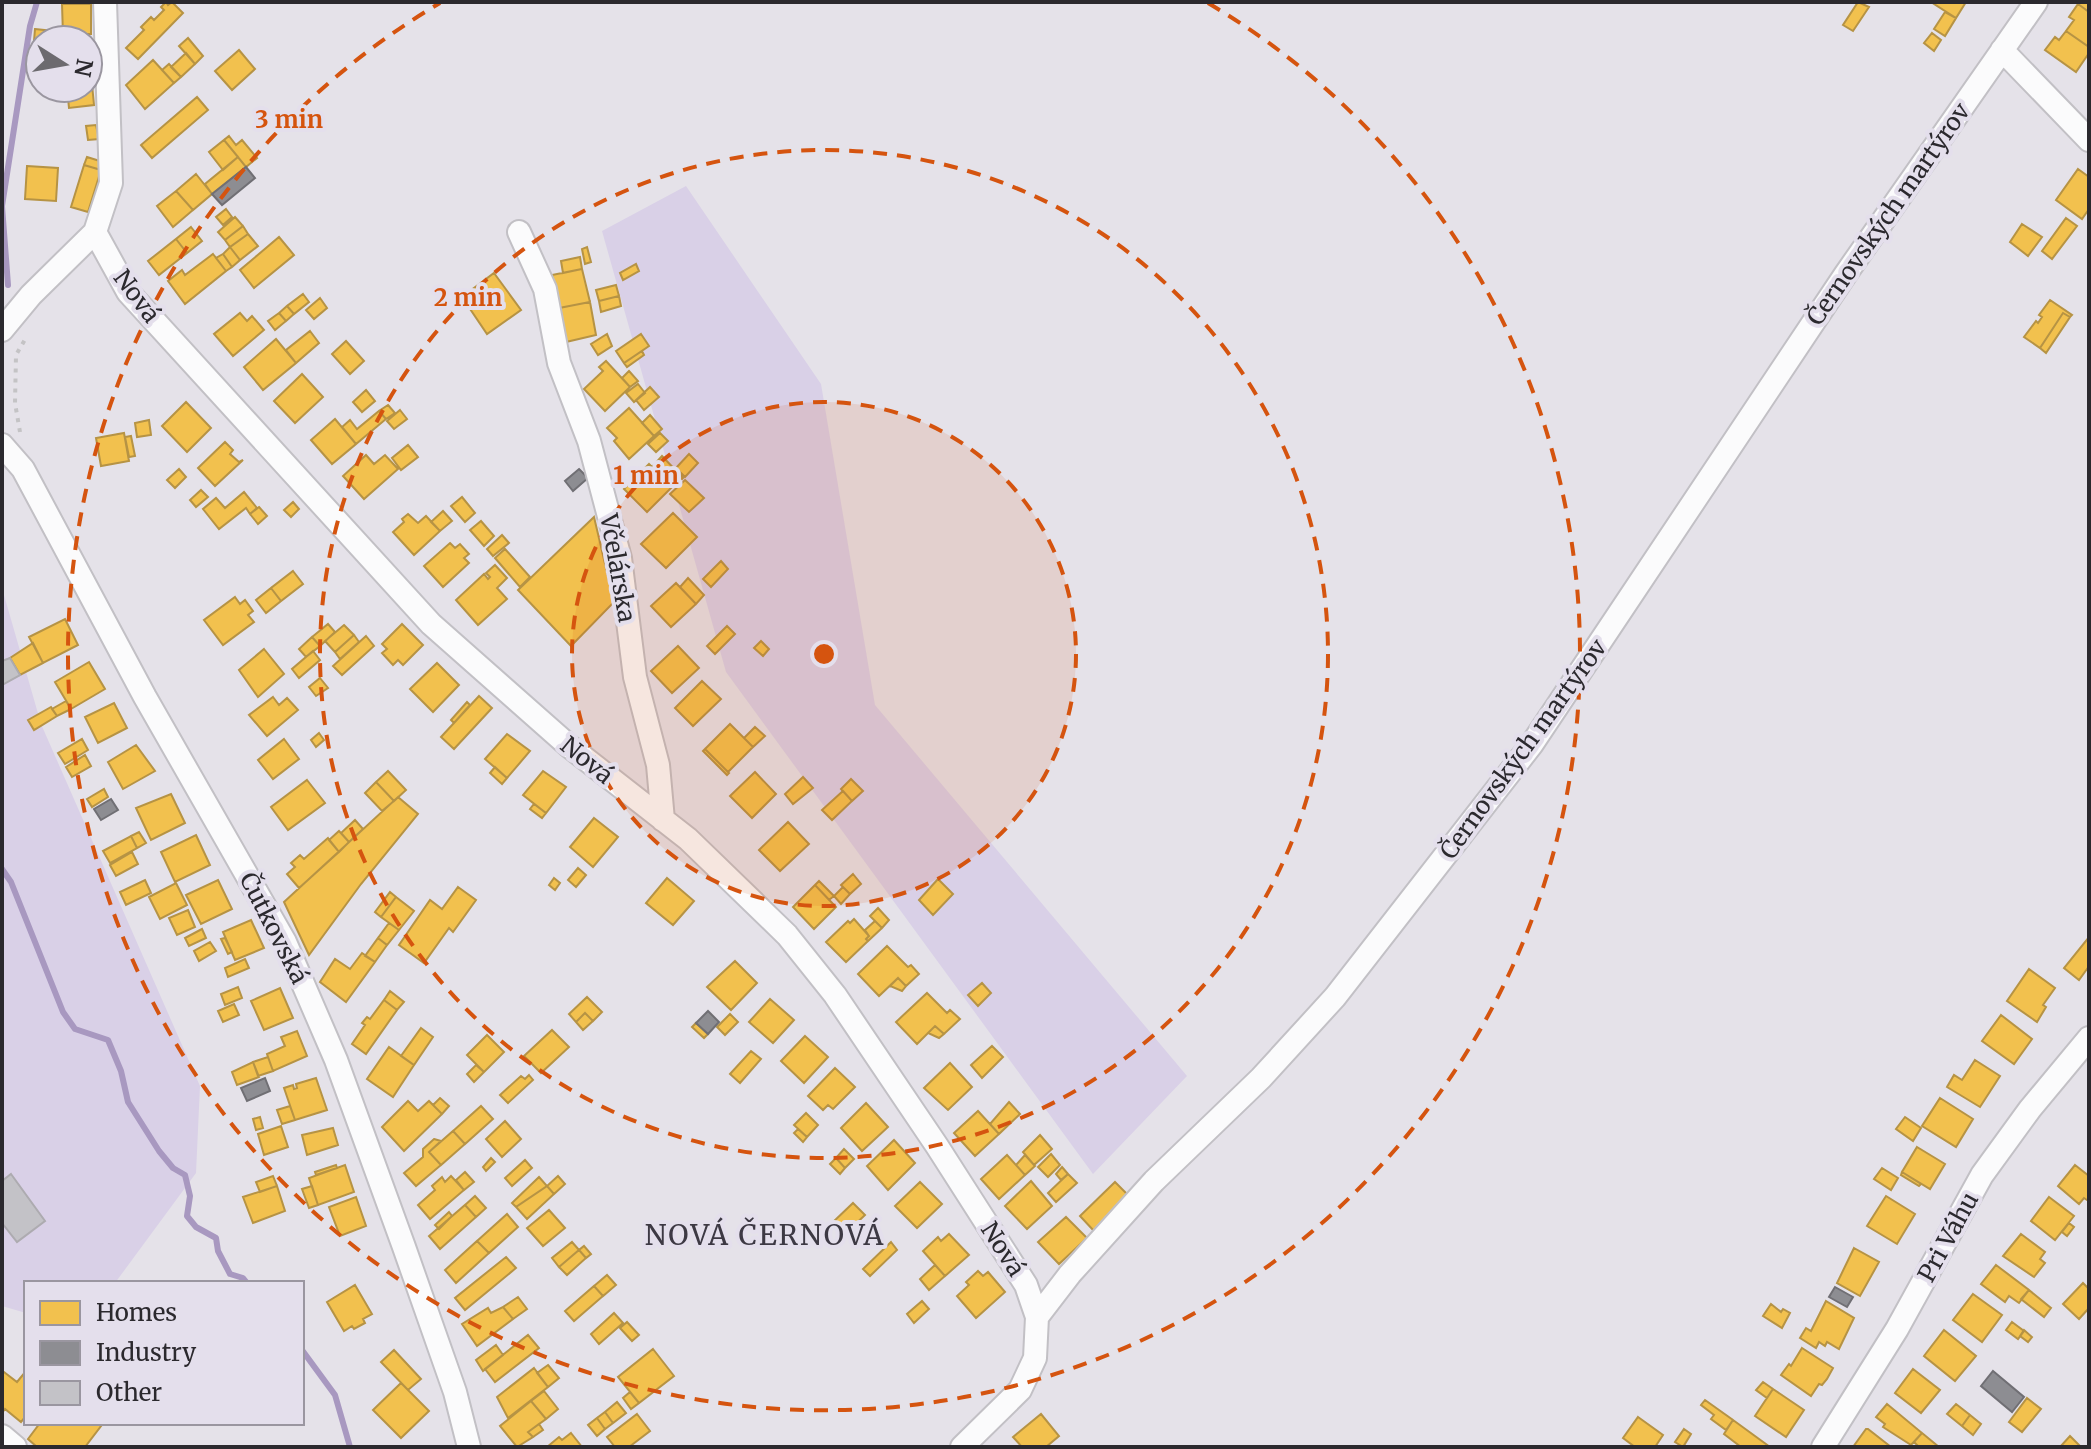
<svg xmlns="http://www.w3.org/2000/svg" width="2091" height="1449" viewBox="0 0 2091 1449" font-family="Merriweather,serif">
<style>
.green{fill:#d9d0e7}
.homes{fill:#f2c14e;stroke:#b69344;stroke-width:2}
.industry{fill:#8d8d92;stroke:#706f74;stroke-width:2}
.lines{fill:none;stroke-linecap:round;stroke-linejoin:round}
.stream{stroke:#a898c0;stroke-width:6}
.building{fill:#c3c2c7;stroke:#adabb0;stroke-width:2}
.minor-casing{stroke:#c2c0c5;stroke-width:26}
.path{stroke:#c4c3c5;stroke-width:4;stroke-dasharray:4 6;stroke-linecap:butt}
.minor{stroke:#fbfbfc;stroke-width:22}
.ring{fill:none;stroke:#d5540f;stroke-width:4;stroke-dasharray:14 10}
.labels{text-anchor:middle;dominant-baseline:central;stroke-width:8;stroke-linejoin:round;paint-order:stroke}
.street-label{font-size:24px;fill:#2b292e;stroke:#e4dfec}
.quarter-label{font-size:28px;letter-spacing:2px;fill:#3d3944;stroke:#e4dfec}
.centre{fill:#d5540f;stroke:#e4dfec;stroke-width:4}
.ring-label{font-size:24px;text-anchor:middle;font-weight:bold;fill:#d5540f;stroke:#e4dfec;stroke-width:8;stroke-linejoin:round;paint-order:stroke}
</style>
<rect width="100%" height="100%" fill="#e5e2e9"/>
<path class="green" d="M686,186L821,384L875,705L1187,1076L1093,1174L726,672L602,231Z
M2,588L41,724L200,1086L196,1173L115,1283H26V1313L2,1306Z"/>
<path class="homes" d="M166,2L168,5L172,2L183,13L138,59L126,48L144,30L141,27L151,17L154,20L164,10L161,7Z
M1858,2L1869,7L1853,31L1843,25Z
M1931,2H1966L1956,18Z
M2080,2H2089V12L2078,4Z
M62,4H91V34H80L81,38L63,35Z
M2078,4L2089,12V47L2066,31L2074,20L2069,17Z
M1945,12L1956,18L1945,36L1934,29Z
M35,29L53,31L52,40L34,41Z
M2066,31L2089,47V53L2076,72L2045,50L2055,37L2059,40Z
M1932,33L1941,40L1934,51L1924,43Z
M188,38L203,56L195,64L179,46Z
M35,40L40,41V55L34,54Z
M239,50L255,69L232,90L215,71Z
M186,53L195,64L181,77L171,67Z
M34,57H40V78L31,77Z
M153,60L174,83L145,109L126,85Z
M169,64L181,77L174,83L162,70Z
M88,74H91L94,105L69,108L67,88H88Z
M197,97L208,110L152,158L141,145Z
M96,125L99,139L88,140L86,126Z
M229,136L236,145L242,140L257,158L246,167L224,140Z
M224,140L238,157L223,170L209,152Z
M87,157L103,162L101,170L84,165Z
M238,157L246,167L212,194L205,184Z
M84,165L101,170L88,212L71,207Z
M27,166L58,168L56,201L25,199Z
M2078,169L2089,177V209L2082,219L2056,200Z
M196,174L212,194L193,210L176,191Z
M176,191L193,210L173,227L157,206Z
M226,209L232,217L223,225L216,217Z
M235,217L243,226L225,240L218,232Z
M2066,218L2077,226L2052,259L2042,251Z
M2022,224L2042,237L2028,256L2010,242Z
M243,226L248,234L230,247L225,240Z
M191,227L202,241L187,253L176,239Z
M248,234L258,246L240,260L230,247Z
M279,237L294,255L254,288L240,270Z
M176,239L187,253L159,275L148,261Z
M230,247L240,260L232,267L223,254Z
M587,247L591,262L585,264L582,249Z
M213,254L226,271L185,304L168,281L182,270L185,275Z
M223,254L232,267L226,271L216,258Z
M580,257L582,269L563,273L561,261Z
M636,264L639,271L623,280L620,273Z
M582,269L590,302L559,308L552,275Z
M494,273L521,310L487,334L462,297Z
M616,285L619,296L599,301L596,290Z
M303,294L309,302L294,314L287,306Z
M619,296L621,306L601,312L599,301Z
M320,298L327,308L314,319L306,310Z
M2050,300L2072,315L2070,317L2063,313L2040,348L2024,337L2036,321L2038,323L2042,317L2039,315Z
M590,302L596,335L566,342L559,308Z
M287,306L294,314L286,321L279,313Z
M240,313L247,321L252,316L264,330L233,356L214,334Z
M279,313L286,321L275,330L268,321Z
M2063,313L2070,317L2046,353L2040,348Z
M310,331L319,343L296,363L286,350Z
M607,334L612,346L598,355L591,344Z
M641,334L649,346L624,363L616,351Z
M276,339L296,363L263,390L244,367Z
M346,341L364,361L350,374L332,354Z
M642,351L644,355L627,367L624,363Z
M606,361L630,387L605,411L584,389L603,371L599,367Z
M629,371L638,381L630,387L622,378Z
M302,374L323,397L295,423L274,401Z
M638,384L645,393L634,402L626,393Z
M650,387L659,397L644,410L636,400Z
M366,390L375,401L362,412L353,402Z
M186,402L211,428L187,452L162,426Z
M388,405L395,413L386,419L379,411Z
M629,408L654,436L629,459L614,441L617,438L607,428Z
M400,410L407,419L394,429L387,421Z
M379,411L386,419L356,444L342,427L350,420L357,429Z
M650,415L662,429L654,436L642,423Z
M335,419L356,444L332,464L311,440Z
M149,420L151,435L137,437L135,423Z
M124,433L129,461L101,466L96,438Z
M660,433L668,441L656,452L648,444Z
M131,436L135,456L129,457L125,437Z
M225,442L233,450L230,454L239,462L243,460L215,486L198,468Z
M408,445L418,457L401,470L392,458Z
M689,454L698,463L685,477L676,468Z
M366,455L374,464L385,455L398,469L364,499L343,476Z
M662,456L683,478L675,486L672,483L670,485L652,467Z
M649,464L672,487L647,512L624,489Z
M179,469L186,477L175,488L167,480Z
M685,480L704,498L689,512L670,494Z
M201,490L208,497L196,507L190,500Z
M244,492L257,508L250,514L246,508L219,529L203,509L216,498L225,508Z
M462,497L475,513L465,522L451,506Z
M293,502L299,509L291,517L284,510Z
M259,507L267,516L258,524L250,514Z
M443,511L452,521L440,531L431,522Z
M673,513L697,537L666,568L641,544Z
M408,514L418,523L426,516L440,531L414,555L393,532L404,522L402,519Z
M594,517L614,602L571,646L518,590Z
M481,521L494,536L484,546L470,530Z
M502,535L509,543L493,556L487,549Z
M450,543L455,548L460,544L469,554L464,558L469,563L443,587L424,566Z
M505,549L530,577L520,587L495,558Z
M721,561L728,569L711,587L703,579Z
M495,565L507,578L497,588L507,599L478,625L456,600L484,574L488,579L490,577L486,573Z
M293,571L303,584L281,601L271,588Z
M688,578L704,595L696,604L680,587Z
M676,583L696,604L671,627L651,606Z
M271,588L281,601L266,613L256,600Z
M235,597L240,604L245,600L253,611L248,615L254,622L223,645L204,620Z
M65,619L78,645L43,663L29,637Z
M328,624L335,632L320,646L312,637Z
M402,624L423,645L403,665L398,660L393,665L382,653L387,649L382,644Z
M344,625L354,635L335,652L325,641Z
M727,626L735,634L715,654L707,646Z
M354,635L359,642L340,659L335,652Z
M366,636L374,646L342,675L333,666Z
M312,637L320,646L306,657L299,649Z
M761,641L769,649L763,656L754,648Z
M33,643L43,663L20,675L10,658Z
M678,646L699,668L672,693L651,671Z
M264,649L284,674L258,697L239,670Z
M313,651L320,660L299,678L292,669Z
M89,662L105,689L71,709L55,682Z
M437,663L459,685L433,712L410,689Z
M320,678L328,688L316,696L309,687Z
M702,681L721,699L693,726L675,708Z
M479,696L492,708L454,749L441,737Z
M273,697L279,705L287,698L298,710L267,736L249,715Z
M66,701L71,709L57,716L52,709Z
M467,702L470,705L454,723L451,720Z
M114,703L127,728L98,743L85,717Z
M51,707L57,716L34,730L28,720Z
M730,724L753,747L728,772L705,749Z
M755,727L765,736L753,747L744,738Z
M319,733L324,740L316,747L311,740Z
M507,734L530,751L507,778L485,759Z
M82,739L88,750L65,764L58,753Z
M284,739L299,759L273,779L258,760Z
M136,745L155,771L123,789L108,762Z
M705,749L729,773L727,775L703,751Z
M85,755L91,766L72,777L66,767Z
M495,767L507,778L502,784L490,773Z
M388,771L406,790L394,801L376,782Z
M543,771L566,787L546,813L523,795Z
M755,772L776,794L752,818L730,796Z
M803,777L813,788L793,804L785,794Z
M851,779L863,791L852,801L841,789Z
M307,780L325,803L288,830L271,807Z
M376,782L394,801L382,811L365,793Z
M104,789L108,797L92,807L87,799Z
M843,791L852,801L832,820L822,810Z
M171,794L185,823L151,840L136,808Z
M398,797L418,814L361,884L309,955L284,902Z
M534,804L546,813L542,818L530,809Z
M594,818L618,837L593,867L570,847Z
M355,820L363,829L349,842L341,833Z
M788,822L809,844L780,871L759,850Z
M339,831L349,842L339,852L329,840Z
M139,832L146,843L137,848L131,836Z
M196,835L210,865L175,882L161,852Z
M131,836L137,848L110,863L103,851Z
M328,838L339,852L299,888L287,874L295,867L291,863L300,855L304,859Z
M132,852L138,864L116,876L110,865Z
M578,868L586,875L576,887L568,880Z
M853,874L861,884L850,894L841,885Z
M554,878L560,883L555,890L549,885Z
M667,878L694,901L673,925L646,903Z
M938,879L953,894L933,915L919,900Z
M145,880L151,893L126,905L120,892Z
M218,880L232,909L201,924L186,895Z
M819,881L834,896L829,900L815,885Z
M176,883L187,905L160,919L149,897Z
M815,885L836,907L814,929L793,907Z
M458,887L476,900L453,932L449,928L424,963L399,945L430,900L442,909Z
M843,887L850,894L841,904L834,896Z
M390,892L396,897L381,917L375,912Z
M396,897L414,911L399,930L381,917Z
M878,908L889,920L882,928L870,916Z
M188,910L195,927L177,935L169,918Z
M854,919L869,936L866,939L868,941L846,962L826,942L848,921L850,923Z
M251,920L264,948L235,960L223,932Z
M875,921L882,928L868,941L866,939L869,936L865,930Z
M389,923L399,930L387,945L378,938Z
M202,929L206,938L189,946L185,938Z
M2089,937V971L2087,969L2079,980L2064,968Z
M225,938L232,952L228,954L221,939Z
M378,938L387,945L375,962L365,956Z
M210,942L216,951L199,961L194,951Z
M887,946L908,967L911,965L919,974L906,986L898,978L879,996L858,974Z
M362,953L375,962L346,1002L320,982L335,959L350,969Z
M245,959L249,968L228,977L225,968Z
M735,961L757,983L731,1010L707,987Z
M2029,969L2055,988L2043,1005L2046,1007L2037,1022L2007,1001Z
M898,978L906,986L902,991L890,986Z
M982,983L991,993L978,1006L968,995Z
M238,987L242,998L225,1005L221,994Z
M280,988L293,1018L264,1030L251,1001Z
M390,991L404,1002L397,1010L384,1000Z
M927,993L947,1013L950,1010L960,1019L944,1034L935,1026L917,1044L896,1022Z
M587,997L602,1012L593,1021L585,1013L576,1022L569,1014Z
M770,999L794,1020L773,1043L749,1022Z
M384,1000L397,1010L366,1054L352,1044L365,1025L362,1023L367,1017L370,1019Z
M234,1004L239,1015L223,1022L218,1011Z
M585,1013L593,1021L583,1030L576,1022Z
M730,1014L738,1022L725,1035L717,1027Z
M2001,1015L2032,1039L2014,1064L1982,1041Z
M696,1023L708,1034L704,1038L692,1027Z
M935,1026L944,1034L939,1038L928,1033Z
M421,1028L433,1037L414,1065L401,1056Z
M552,1030L569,1047L541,1073L524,1056Z
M297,1031L307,1056L273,1071L267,1054L285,1046L281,1037Z
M487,1035L504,1052L484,1072L467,1055Z
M805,1036L828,1057L804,1083L781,1061Z
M992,1046L1003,1057L982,1078L971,1065Z
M389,1047L414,1065L393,1097L367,1079Z
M751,1051L761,1059L740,1083L730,1074Z
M268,1057L273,1071L258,1076L253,1062Z
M1975,1060L2000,1076L1980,1107L1947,1087L1954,1075L1962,1080Z
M253,1062L259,1077L237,1085L232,1072Z
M950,1063L972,1087L948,1110L924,1088Z
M476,1065L484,1072L474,1082L467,1074Z
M835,1068L855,1087L833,1109L828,1105L823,1110L808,1096Z
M529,1075L533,1080L508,1103L500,1095L521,1076L525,1079Z
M316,1078L327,1110L295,1120L284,1088L293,1085L294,1089L297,1088L296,1084Z
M440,1098L449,1106L442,1114L433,1105Z
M1940,1098L1973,1119L1956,1147L1922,1126Z
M408,1101L418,1111L429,1101L442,1114L404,1151L382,1127Z
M1009,1102L1020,1114L999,1134L990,1124Z
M866,1103L888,1127L862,1151L841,1128Z
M290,1106L295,1120L282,1124L277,1110Z
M481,1106L493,1119L465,1144L453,1131Z
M978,1111L999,1134L975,1156L954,1133Z
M806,1113L818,1125L807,1137L794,1125Z
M260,1117L263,1128L256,1130L253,1119Z
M1905,1117L1921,1128L1913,1141L1896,1129Z
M505,1121L521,1139L502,1157L486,1139Z
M281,1126L288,1147L264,1155L258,1134Z
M333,1128L338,1145L307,1155L302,1135Z
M798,1129L807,1137L803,1142L794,1133Z
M453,1131L465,1144L441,1165L429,1152Z
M1040,1135L1052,1149L1034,1165L1023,1152Z
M434,1139L441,1141L429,1152L441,1165L416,1186L404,1173L423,1157V1149Z
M894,1140L915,1163L888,1190L867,1166Z
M1917,1147L1945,1164L1930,1189L1902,1172Z
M844,1149L854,1159L845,1168L836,1158Z
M1051,1154L1060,1165L1048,1177L1038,1167Z
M1007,1155L1025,1175L999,1199L981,1179Z
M1025,1155L1035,1166L1025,1175L1016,1165Z
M491,1158L495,1162L486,1171L483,1167Z
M836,1158L845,1168L840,1174L830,1164Z
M525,1160L532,1168L512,1186L505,1178Z
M336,1165L337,1168L316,1175L315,1172Z
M345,1165L354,1192L318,1205L309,1178Z
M2075,1165L2089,1176V1198L2087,1200L2084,1198L2079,1204L2058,1186Z
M1062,1167L1068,1174L1061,1180L1056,1174Z
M1882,1168L1898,1178L1891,1190L1874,1179Z
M465,1172L474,1182L464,1190L456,1180Z
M1902,1172L1921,1184L1919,1186L1901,1175Z
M1068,1174L1077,1183L1056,1202L1048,1193Z
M273,1176L277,1186L260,1192L256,1182Z
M451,1176L464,1190L430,1219L418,1205L435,1190L432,1186L442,1177L445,1182Z
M558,1176L565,1184L554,1194L547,1186Z
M539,1177L547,1186L516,1207L512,1203Z
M1031,1181L1052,1206L1027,1229L1005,1206Z
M920,1182L942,1204L917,1228L895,1206Z
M1115,1182L1129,1196L1094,1231L1080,1216Z
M277,1186L285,1211L253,1223L243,1197Z
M312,1186L318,1205L309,1208L302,1189Z
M547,1186L554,1194L527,1219L516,1207Z
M475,1196L486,1208L476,1217L465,1205Z
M1886,1196L1915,1214L1897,1244L1867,1226Z
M356,1197L366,1226L340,1236L329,1207Z
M2049,1197L2074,1216L2055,1240L2031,1221Z
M853,1203L865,1215L844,1235L832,1223Z
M465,1205L476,1217L440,1249L429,1236Z
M549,1210L565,1228L543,1246L527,1228Z
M449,1212L452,1216L439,1229L435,1225Z
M507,1214L518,1227L489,1253L477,1241Z
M1066,1217L1087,1238L1059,1264L1038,1242Z
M2069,1223L2074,1227L2067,1236L2062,1232Z
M949,1234L969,1255L945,1276L923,1251L938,1237L941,1241Z
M2021,1234L2045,1252L2040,1259L2045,1263L2034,1277L2003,1256Z
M477,1241L489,1253L456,1283L445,1270Z
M572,1242L579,1250L559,1267L552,1258Z
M891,1242L897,1250L870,1276L863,1269Z
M584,1246L591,1254L586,1258L579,1250Z
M1854,1248L1879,1262L1860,1296L1837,1283Z
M579,1250L586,1258L567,1275L559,1267Z
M506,1257L516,1268L465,1310L455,1298Z
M935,1265L945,1276L929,1290L920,1279Z
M1996,1265L2029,1290L2019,1303L2009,1296L2005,1302L1981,1284Z
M978,1271L983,1276L988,1272L1005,1292L976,1318L957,1296L969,1285L966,1282Z
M607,1275L616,1285L603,1296L594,1286Z
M2083,1283L2089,1289V1308L2079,1319L2063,1304Z
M355,1285L372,1314L363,1319L365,1323L354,1329L352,1326L344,1331L327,1302Z
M594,1286L603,1296L574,1321L565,1311Z
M2029,1290L2051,1308L2044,1317L2021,1299Z
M1973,1294L2002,1315L1982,1342L1953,1320Z
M518,1297L527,1309L513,1319L503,1307Z
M922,1301L929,1309L914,1323L907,1314Z
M1826,1301L1854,1318L1839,1349L1827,1342L1825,1346L1819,1342L1816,1348L1800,1338L1806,1328L1811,1331Z
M1771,1304L1781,1312L1783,1309L1790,1313L1782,1328L1763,1316Z
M503,1307L513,1319L477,1346L462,1324L488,1308L491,1313Z
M614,1313L623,1323L599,1344L591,1334Z
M627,1322L639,1335L632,1341L620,1328Z
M2012,1322L2024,1331L2018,1339L2006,1330Z
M1944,1330L1976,1356L1955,1381L1924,1356Z
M2024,1330L2032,1337L2028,1342L2020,1336Z
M528,1335L539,1348L495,1382L485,1369Z
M496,1345L503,1355L483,1371L476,1360Z
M1802,1348L1833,1368L1827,1379L1822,1385L1819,1384L1811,1396L1781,1375L1789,1364L1791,1366Z
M653,1349L674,1376L639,1403L618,1377Z
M394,1350L421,1379L408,1390L381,1362Z
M548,1365L559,1378L548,1387L537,1373Z
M534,1368L548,1387L508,1418L497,1397Z
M1913,1369L1940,1390L1921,1413L1895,1393Z
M26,1371V1416L21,1422L5,1409L2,1413V1374L4,1372L17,1382Z
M1763,1382L1773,1389L1767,1398L1756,1390Z
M401,1383L429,1411L401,1438L373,1410Z
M1773,1389L1804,1410L1786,1437L1755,1416Z
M544,1391L558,1409L546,1419L531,1401Z
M630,1392L639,1403L631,1409L623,1398Z
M2027,1398L2041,1409L2022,1432L2009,1422Z
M1705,1400L1733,1420L1726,1430L1711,1419L1714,1415L1701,1405Z
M531,1401L546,1419L528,1432L533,1437L517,1447L500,1426Z
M617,1402L626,1413L613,1423L605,1412Z
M1887,1404L1922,1433L1911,1445L1883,1427L1885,1424L1876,1417Z
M1956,1404L1970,1415L1962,1426L1947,1414Z
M605,1412L613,1423L605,1429L597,1418Z
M637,1414L650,1431L629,1447H615L607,1437Z
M1041,1414L1059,1436L1046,1447H1022L1013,1437Z
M1970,1415L1981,1424L1973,1435L1962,1426Z
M1638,1417L1663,1435L1655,1447H1635L1623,1438Z
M597,1418L605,1429L597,1436L588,1425Z
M1733,1420L1770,1447H1741L1724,1434Z
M40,1423H98L101,1426L85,1447H37L28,1439Z
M539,1424L543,1430L533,1437L528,1432Z
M1684,1429L1691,1434L1683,1447L1675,1442Z
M1866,1429H1868L1891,1447H1853Z
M571,1433L582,1447H547L559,1437L562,1440Z
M1922,1433L1939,1447H1919L1914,1442Z
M2070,1436L2081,1447H2060Z"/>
<path class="industry" d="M246,167L255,178L222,205L212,194Z
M579,469L588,478L573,491L565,481Z
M111,799L118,810L101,820L94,809Z
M708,1011L719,1022L708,1034L696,1023Z
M265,1078L270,1091L247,1101L241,1088Z
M1835,1287L1853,1297L1847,1307L1829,1297Z
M1993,1371L2024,1397L2012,1412L1981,1386Z"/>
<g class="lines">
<path class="stream" d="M8,285L2,206L30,26L37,2
M2,869L11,882L63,1012L75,1029L108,1040L121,1071L128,1102L159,1151L173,1168L185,1175L190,1196L187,1216L196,1227L216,1238L218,1251L230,1274L243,1278L247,1283
M302,1350L335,1395L350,1447"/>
</g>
<path class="building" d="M10,658L20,675L2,685V661Z
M11,1174L45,1221L17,1242L2,1223V1181Z"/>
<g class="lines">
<g class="minor-casing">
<path id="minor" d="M2002,50L2089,140
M95,232L128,292L431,624L569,746L688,839L787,935L835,995L937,1146L1026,1285L1037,1317
M519,232L545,289L559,363L589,441L620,558L635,677L658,765L663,820
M2,330L31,295L95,232L111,183L105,2
M2,445L23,469L145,697L285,942L336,1060L404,1247L455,1392L469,1447
M2,1436L15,1447
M962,1447L1020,1390L1035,1358L1037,1317L1070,1274L1154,1181L1261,1078L1335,997L1532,744L1845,275L2036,2
M1823,1447L1897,1329L1982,1175L2030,1109L2089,1038"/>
</g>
<path class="path" d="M20,432L15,403L16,355L27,336"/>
<use href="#minor" class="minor"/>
</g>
<circle cx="824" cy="654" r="252" fill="#d5540f" fill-opacity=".12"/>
<g class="ring">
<circle cx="824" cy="654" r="252"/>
<circle cx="824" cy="654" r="504"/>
<path d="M1208 3A756 756 0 1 1 440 3"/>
</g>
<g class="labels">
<g class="street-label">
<text transform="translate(1888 214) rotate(-55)">Černovských martýrov</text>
<text transform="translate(137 296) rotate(53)">Nová</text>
<text transform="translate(618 568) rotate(80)">Včelárska</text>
<text transform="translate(1523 749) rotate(-54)">Černovských martýrov</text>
<text transform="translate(587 760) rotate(39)">Nová</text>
<text transform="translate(274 928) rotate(63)">Čutkovská</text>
<text transform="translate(1948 1237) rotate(-61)">Pri Váhu</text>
<text transform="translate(1003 1249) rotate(57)">Nová</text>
</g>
<g class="quarter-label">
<text x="765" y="1235">NOVÁ ČERNOVÁ</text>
</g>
</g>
<circle cx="824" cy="654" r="12" class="centre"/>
<g class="ring-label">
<text x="289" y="128">3 min</text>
<text x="468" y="306">2 min</text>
<text x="646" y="484">1 min</text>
</g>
<rect width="2091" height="1449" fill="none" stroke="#2b292e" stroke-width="8"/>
<rect x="24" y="1281" width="280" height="144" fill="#e4dfec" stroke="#9a96a0" stroke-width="2"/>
<rect x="40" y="1301" width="40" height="24" fill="#f2c14e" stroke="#9a96a0" stroke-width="2"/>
<text x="96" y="1321" font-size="24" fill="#2b292e">Homes</text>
<rect x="40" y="1341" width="40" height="24" fill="#8d8d92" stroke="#9a96a0" stroke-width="2"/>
<text x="96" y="1361" font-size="24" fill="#2b292e">Industry</text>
<rect x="40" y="1381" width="40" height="24" fill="#c3c2c7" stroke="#9a96a0" stroke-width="2"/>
<text x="96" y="1401" font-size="24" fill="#2b292e">Other</text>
<g transform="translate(64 64) rotate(101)"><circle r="38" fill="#e4dfec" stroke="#9a96a0" stroke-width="2"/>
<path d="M0-6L14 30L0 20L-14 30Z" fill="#6c6a6f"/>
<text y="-12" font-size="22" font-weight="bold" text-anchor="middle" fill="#2b292e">N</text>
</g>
</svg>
